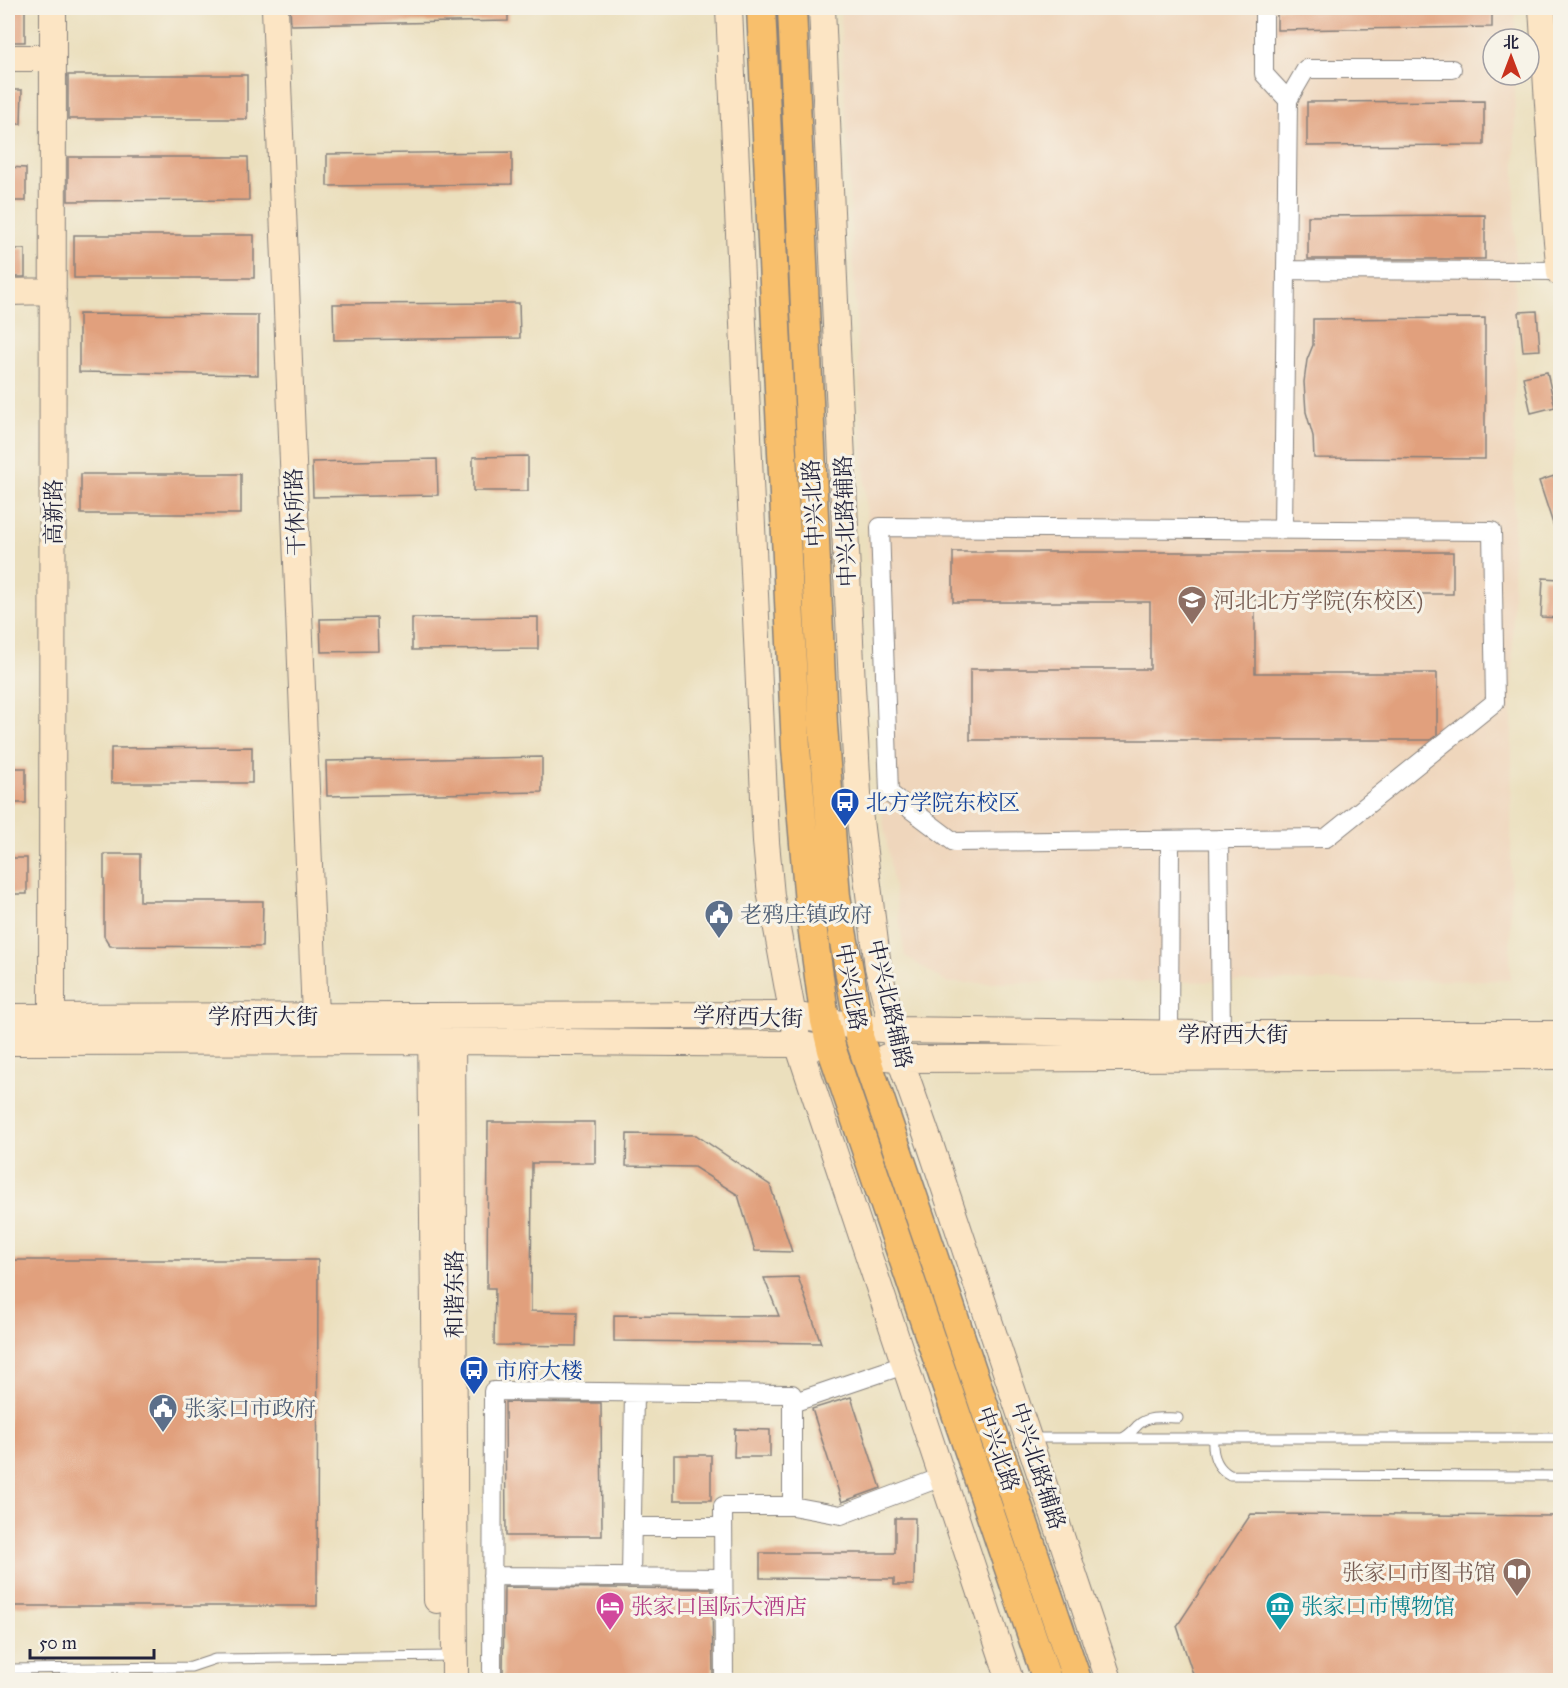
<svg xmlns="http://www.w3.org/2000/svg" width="1568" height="1688" viewBox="0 0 1568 1688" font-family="'IM FELL Great Primer','Noto Serif SC',serif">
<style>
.built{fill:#efd6bc}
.building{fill:#e1a07d}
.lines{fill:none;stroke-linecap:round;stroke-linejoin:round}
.lane-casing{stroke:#86807c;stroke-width:11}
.street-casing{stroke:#86807c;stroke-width:20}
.secondary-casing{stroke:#86807c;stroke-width:28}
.primary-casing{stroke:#86807c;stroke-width:31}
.lane{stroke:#fff;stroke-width:9}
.street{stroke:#fff;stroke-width:18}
.secondary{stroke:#fce5c4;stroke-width:26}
.primary{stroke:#f8bf6c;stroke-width:28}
.labels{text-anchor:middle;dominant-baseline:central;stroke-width:6;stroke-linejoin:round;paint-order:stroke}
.street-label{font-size:22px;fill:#22223b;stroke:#f7f3e8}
.education-label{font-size:22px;fill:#785e54;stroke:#f7f3e8;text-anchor:start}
.transit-label{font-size:22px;fill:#164399;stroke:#f7f3e8;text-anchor:start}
.service-label{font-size:22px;fill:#4e5e75;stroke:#f7f3e8;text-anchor:start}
.hotel-label{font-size:22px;fill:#b23c85;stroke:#f7f3e8;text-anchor:start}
.culture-label{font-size:22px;fill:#0d838f;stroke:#f7f3e8;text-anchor:start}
</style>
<rect width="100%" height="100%" fill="#f7f3e8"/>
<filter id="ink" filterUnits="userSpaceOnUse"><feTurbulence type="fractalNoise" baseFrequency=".0167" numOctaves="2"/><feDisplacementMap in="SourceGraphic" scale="12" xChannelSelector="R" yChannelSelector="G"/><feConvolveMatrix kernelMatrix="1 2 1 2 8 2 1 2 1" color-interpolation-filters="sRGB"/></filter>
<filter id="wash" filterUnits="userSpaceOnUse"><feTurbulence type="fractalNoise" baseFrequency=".008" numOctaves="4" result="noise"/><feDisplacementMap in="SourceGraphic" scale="24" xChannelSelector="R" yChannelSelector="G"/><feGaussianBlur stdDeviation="1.35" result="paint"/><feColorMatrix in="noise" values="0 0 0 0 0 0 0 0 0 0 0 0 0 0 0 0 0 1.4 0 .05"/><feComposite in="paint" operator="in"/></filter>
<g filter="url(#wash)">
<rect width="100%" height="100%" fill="#ebdfbd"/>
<path class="built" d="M840,8H1515V39H1493V75H1515V362L1510,980L947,983L905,956L882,813Z"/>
<g id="blocks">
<path class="building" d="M8,8H25V42H8Z
M290,8H508V21L291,25Z
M1277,8H1492V27L1277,30Z
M68,75H247V119H68Z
M8,90H22L21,124H8Z
M1484,101V145L1307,146V102Z
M512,152V184L327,186V154Z
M68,157H248L249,200L68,201Z
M8,167L26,168V201H8Z
M1485,215V259H1308V216Z
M74,235H254V278H74Z
M8,249H25V277H8Z
M519,303L520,338L334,340L333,304Z
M1537,311L1540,350L1523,351L1519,312Z
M79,314L258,315V375L79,372Z
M1485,318V459L1314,458L1313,436L1306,412L1304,382L1307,360L1313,345V319Z
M1547,372L1555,407L1531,413L1523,377Z
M528,456V491H473V457Z
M437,459L438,495L313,497L312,462Z
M81,474H241V514H81Z
M1560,474V539H1558L1539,481Z
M953,552H1453V594H1255V673H1437V735L1430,740H970V669H1150V602H953Z
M1543,578L1560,579V618L1541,617Z
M538,617V649L412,650V618Z
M377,618L378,651L321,652L320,619Z
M252,747V783H111V748Z
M542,757V792L327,796L326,761Z
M8,768H26V803H8Z
M104,854H140V901H263L262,947L110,946L104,936Z
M8,858H27V894H8Z
M488,1122H595V1163H532L531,1311L577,1312L576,1346L494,1345L495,1288H487Z
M627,1134L696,1135L770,1185L792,1252L755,1251L738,1195L694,1167L626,1166Z
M8,1260H318L317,1606H8Z
M798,1277L821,1343L614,1341V1315L779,1316L764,1278Z
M851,1397L881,1488L842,1502L812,1409Z
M505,1402L601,1403L602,1536H506Z
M735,1429L770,1430V1457H734Z
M674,1455H711V1500H674Z
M1251,1514L1560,1516V1680H1195L1177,1626Z
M895,1518H915L914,1585H894V1579L760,1578V1553H895Z
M504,1587L712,1589L713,1680H503Z"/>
</g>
</g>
<g filter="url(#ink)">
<use href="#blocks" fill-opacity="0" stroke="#86807c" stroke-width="1.5"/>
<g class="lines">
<g class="lane-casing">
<path id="lane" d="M1031,1438H1560
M1122,1438C1129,1435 1133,1430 1138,1425C1149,1415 1164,1418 1178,1418
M1213,1438C1212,1453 1215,1467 1230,1475L1560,1476
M8,1669L191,1667L215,1659L453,1656"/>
</g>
<g class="street-casing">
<path id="street" d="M1264,8V74L1288,100L1283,529
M1288,100L1306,69H1452
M1286,270L1560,271
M880,527L1492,531L1495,702L1326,838L954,842L889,793Z
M1219,839L1221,1034
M1169,1034L1170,840
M792,1403L904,1365
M632,1527H723
M492,1576L723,1578
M631,1577L634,1393
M492,1680L493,1391L792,1394V1506
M724,1680L723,1506H792L841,1515L942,1477"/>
</g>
<g class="secondary-casing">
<path id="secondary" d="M275,8L315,1016
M729,8L766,842L771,896L798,1044L1010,1680
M822,8L852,686L859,812L878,967L900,1059L931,1147L1109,1680
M1542,8L1556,231L1560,273
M8,58H53
M8,292L53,291
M8,1017L793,1015L859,1027L893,1030L1201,1034H1560
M52,1017L53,8
M452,1024L455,1680
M431,1025L437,1600
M8,1042L452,1041L798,1044L814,1047
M886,1057L900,1059L1560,1056"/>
</g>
<g class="primary-casing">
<path id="primary" d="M761,8L796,748L809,903L825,1021L832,1050L1047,1680
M792,8L823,725L836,896L859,1027V1037L1077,1680"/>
</g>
<use href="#lane" class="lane"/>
<use href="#street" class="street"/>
<use href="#secondary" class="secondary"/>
<use href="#primary" class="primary"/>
</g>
</g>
<defs>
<g id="university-pin" transform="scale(1.5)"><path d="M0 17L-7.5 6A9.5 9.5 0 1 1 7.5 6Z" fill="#8d6e63" stroke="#f7f3e8"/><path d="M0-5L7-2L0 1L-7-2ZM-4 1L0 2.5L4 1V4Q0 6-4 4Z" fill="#fff"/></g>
<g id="bus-pin" transform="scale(1.5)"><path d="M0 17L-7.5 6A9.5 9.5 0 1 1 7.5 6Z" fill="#1a4fb4" stroke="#f7f3e8"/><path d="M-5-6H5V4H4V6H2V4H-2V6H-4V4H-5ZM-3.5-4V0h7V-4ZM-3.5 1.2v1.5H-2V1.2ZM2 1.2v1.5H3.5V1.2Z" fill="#fff"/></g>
<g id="civic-pin" transform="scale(1.5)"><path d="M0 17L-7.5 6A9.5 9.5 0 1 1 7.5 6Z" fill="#5c6f8a" stroke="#f7f3e8"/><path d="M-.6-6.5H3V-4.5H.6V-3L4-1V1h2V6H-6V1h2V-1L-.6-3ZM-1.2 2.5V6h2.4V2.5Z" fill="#fff"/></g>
<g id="library-pin" transform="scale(1.5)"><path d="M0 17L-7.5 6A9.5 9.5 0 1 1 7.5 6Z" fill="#8d6e63" stroke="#f7f3e8"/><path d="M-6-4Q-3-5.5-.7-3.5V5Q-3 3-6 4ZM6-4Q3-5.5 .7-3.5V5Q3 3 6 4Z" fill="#fff"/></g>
<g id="hotel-pin" transform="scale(1.5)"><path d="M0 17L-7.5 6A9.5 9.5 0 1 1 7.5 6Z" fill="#d1479c" stroke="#f7f3e8"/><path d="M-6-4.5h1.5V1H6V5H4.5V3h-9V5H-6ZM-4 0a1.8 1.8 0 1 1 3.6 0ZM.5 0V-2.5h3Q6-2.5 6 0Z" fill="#fff"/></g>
<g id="museum-pin" transform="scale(1.5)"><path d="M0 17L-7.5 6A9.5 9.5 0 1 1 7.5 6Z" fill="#0f9aa8" stroke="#f7f3e8"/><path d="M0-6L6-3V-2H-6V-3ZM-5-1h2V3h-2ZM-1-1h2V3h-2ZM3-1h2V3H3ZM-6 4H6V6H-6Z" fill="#fff"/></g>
</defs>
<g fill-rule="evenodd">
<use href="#university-pin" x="1192" y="600"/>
<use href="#bus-pin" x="845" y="802"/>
<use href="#civic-pin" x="719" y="914"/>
<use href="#bus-pin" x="474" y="1370"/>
<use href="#civic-pin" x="163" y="1408"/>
<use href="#library-pin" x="1517" y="1572"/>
<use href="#hotel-pin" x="610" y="1606"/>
<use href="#museum-pin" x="1280" y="1606"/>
</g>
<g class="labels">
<g class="street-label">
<text transform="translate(813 503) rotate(-93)">中兴北路</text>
<text transform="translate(53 512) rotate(-90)">高新路</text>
<text transform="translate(295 512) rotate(-92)">干休所路</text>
<text transform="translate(845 521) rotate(-92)">中兴北路辅路</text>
<text transform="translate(851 987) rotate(80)">中兴北路</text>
<text transform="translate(890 1004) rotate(77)">中兴北路辅路</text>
<text x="263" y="1016">学府西大街</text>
<text transform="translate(748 1017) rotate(2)">学府西大街</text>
<text x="1233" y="1034">学府西大街</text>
<text transform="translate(454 1294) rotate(-90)">和谐东路</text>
<text transform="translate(998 1449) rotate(71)">中兴北路</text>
<text transform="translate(1038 1466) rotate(72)">中兴北路辅路</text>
</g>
<g class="education-label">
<text x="1213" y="600">河北北方学院(东校区)</text>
<text x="1496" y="1572" text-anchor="end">张家口市图书馆</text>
</g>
<g class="transit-label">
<text x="866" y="802">北方学院东校区</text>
<text x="495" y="1370">市府大楼</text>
</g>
<g class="service-label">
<text x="740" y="914">老鸦庄镇政府</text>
<text x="184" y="1408">张家口市政府</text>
</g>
<g class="hotel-label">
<text x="631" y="1606">张家口国际大酒店</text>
</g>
<g class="culture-label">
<text x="1301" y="1606">张家口市博物馆</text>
</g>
</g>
<rect width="1568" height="1688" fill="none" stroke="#f7f3e8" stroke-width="30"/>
<g transform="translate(1511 57)"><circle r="28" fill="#f7f3e8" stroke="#a29fa3" stroke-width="1.5"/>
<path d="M0-4.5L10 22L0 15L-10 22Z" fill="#c8321e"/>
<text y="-9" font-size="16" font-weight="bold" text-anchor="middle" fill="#22223b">北</text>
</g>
<path d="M30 1649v9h124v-9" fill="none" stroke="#22223b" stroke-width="3"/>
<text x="39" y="1649" font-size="18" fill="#22223b" stroke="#f7f3e8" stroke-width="4.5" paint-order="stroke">50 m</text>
</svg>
